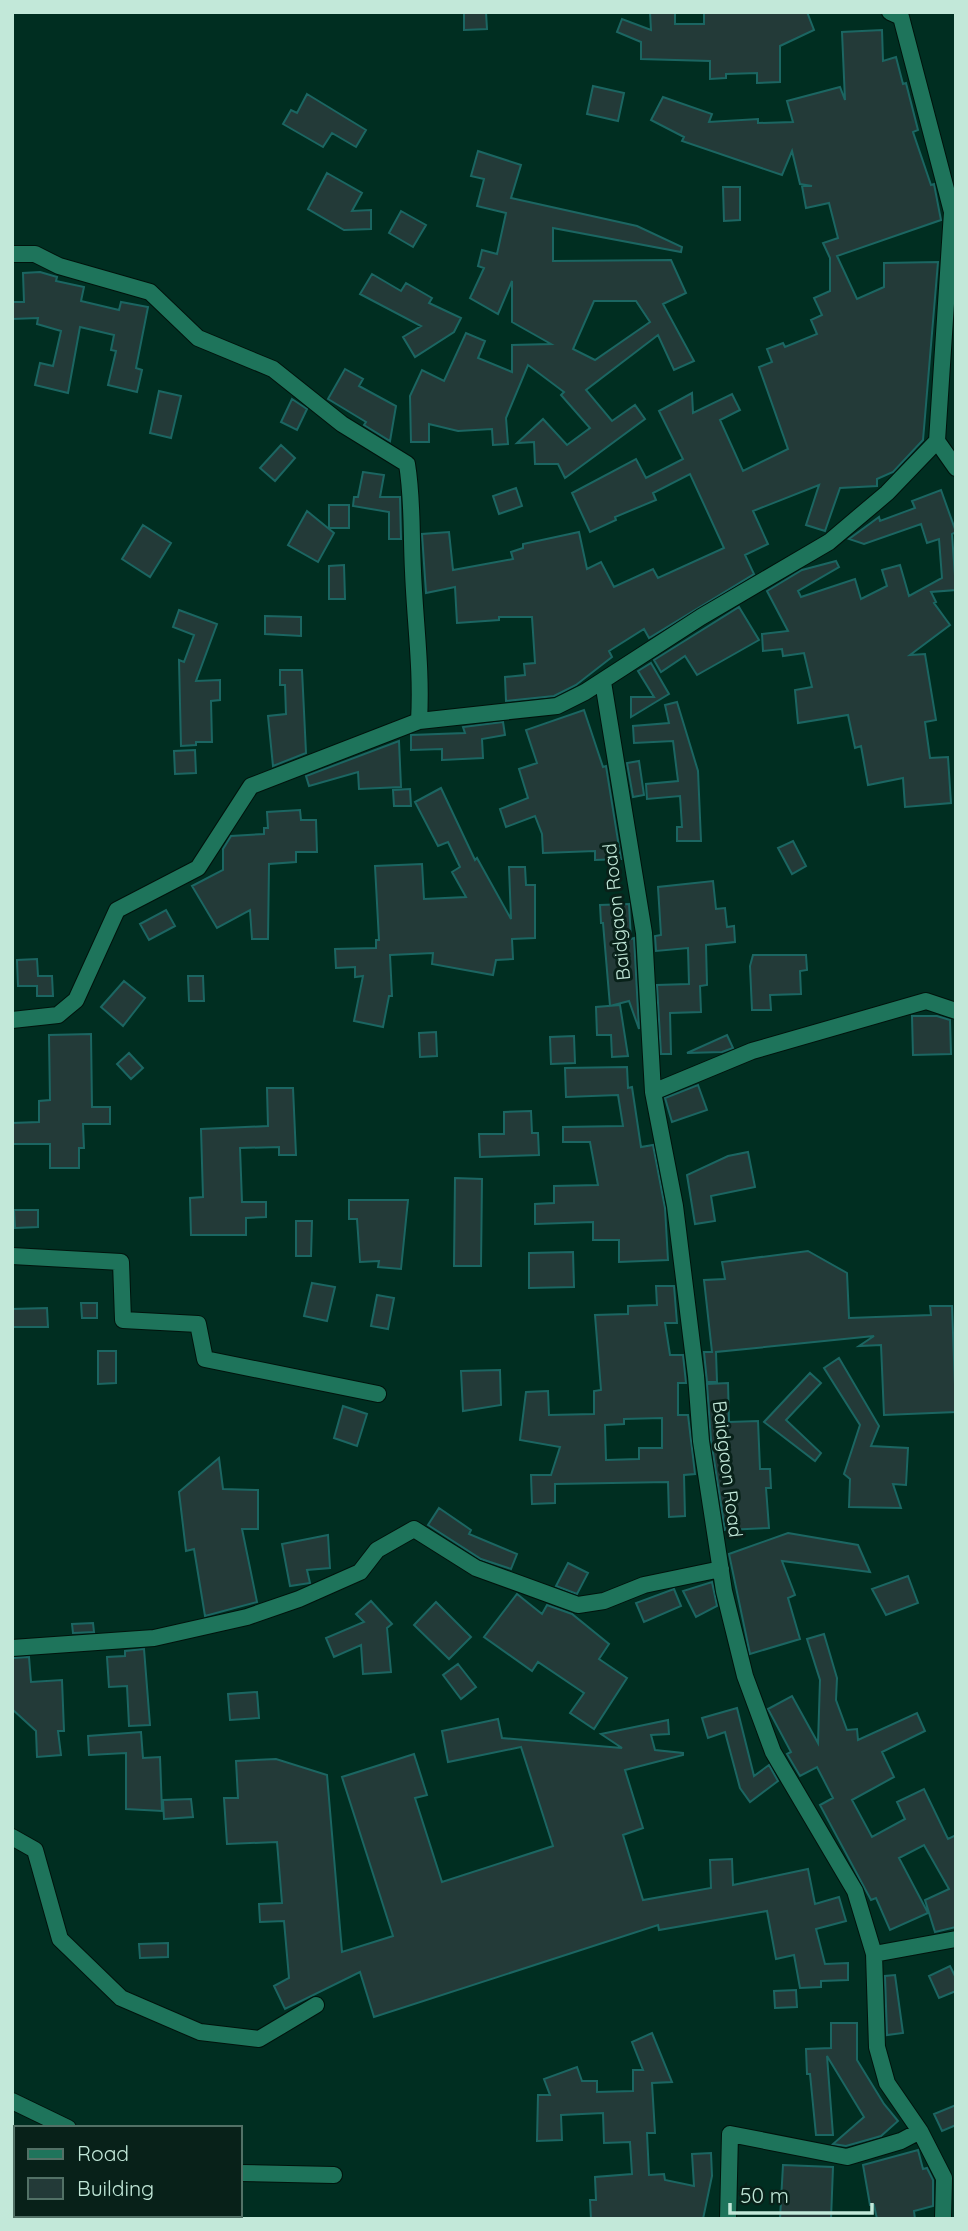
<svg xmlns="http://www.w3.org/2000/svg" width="968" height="2231" viewBox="0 0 968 2231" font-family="Quicksand,sans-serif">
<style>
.building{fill:#233a38;stroke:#1b6662;stroke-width:2;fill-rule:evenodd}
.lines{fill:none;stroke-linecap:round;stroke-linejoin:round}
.street-casing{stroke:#00130c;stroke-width:18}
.street{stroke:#1e745b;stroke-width:16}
.labels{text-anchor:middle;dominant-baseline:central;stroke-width:6;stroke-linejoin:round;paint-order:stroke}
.street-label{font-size:19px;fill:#c2e8d9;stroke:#082119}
</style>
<rect width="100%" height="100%" fill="#002e21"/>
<path class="building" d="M464,12H486L487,29L464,30Z
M650,12H675V24H704V12H807L814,30L780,46V82L757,83V73L726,74V78L710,79V61L641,59V42L617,32L622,19L651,30Z
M882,30L883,61L896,57L903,84L906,83L918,130L913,132L931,185L934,184L941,220L837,256L857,299L884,287V263L938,262L923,440L893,472L877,479V486L840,488L825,531L806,525L819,485L753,511L768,544L745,555L754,574L649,638L644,629L609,651L612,657L576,685L554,696L506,701L505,677L525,675L524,664L535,663L532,617H499V620L457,623L455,587L426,593L422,534L449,532L453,570L513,559L511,552L523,548V544L579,532L587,569L601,562L614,587L653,569L658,578L724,548L690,474L653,493L656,500L615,517L616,520L590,532L572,493L636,459L646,478L683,459L659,411L692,393L693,413L732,394L740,410L720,420L743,471L788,449L759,367L772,362L767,349L783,343L785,347L817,334L811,320L822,315L814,298L830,291V258L823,243L838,238L829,203L806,208L802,186H812L800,184L792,151L782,175L682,141L684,137L651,120L663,97L712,114L709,122L758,119V123L793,122L787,101L840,87L845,100L842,32Z
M593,86L624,93L618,121L587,114Z
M307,94L366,130L356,147L332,133L323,147L283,124L291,110L297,113Z
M478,151L521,165L511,198L637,226L682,247L681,252L553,228V261L671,260L686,293L663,304L694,361L674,370L658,335L586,390L612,421L635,405L645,419L565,478L558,464H535L534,442L517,443L543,419L567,445L590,428L561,395L564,392L528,365L506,418L508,444L493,445L492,429L458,431L429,424V442H411L410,396L422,370L444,381L466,333L485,341L478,358L512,372V345L551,344L512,322V281L498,314L470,298L484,268L478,266L482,250L497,254L506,213L477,206L484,179L471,176ZM594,301H636L650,322L595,360L573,349Z
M327,173L362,193L352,211L371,210V229L344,230L308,209Z
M723,187H740V220L724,221Z
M401,211L426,225L413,247L389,233Z
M40,272L57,277L56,281L84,287L81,301L119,310L121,302L148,307L136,368L142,370L137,392L108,385L116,351L111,350L114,335L80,327L68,393L35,385L40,363L53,366L61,331L37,324L38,318L12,319V302H24L23,273Z
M372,274L401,291L406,283L432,298L429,303L461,318L454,332L415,357L403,337L421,326L360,294Z
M345,369L363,379L359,386L396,406L390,441L364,425L366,422L328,399Z
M159,391L181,396L171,438L150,433Z
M292,399L307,409L297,430L281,422Z
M281,445L295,458L275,481L260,468Z
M363,472L384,475L380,497H400L401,539H389V512L353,506L354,497H358Z
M516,488L522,506L499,514L493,496Z
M941,490L956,532L952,534L956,590L931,592L936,602L934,603L950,625L910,655L925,654L936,720L925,722L930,758L948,757L951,803L905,807L903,778L868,785L861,746L855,748L848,715L798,723L795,690L812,687L804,653L783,656L782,649L763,651L762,634L788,631L767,591L802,570L836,561L839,567L798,591L801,597L855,579L861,599L887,586L882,570L900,565L909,596L942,578L939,539L927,543L921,524L864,544L849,539L879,517L880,521L915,508L912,501Z
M329,505H349V528H329Z
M307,511L334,533L318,562L288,545Z
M143,525L171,543L150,577L122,559Z
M344,565L345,599H329V566Z
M739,607L759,640L697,675L685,656L661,672L654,660Z
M179,610L217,624L196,681L220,680V700L211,701L212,742H196V745L181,746L179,660L184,662L194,635L173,627Z
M265,616L301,617V636L265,634Z
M651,663L669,694L631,717V697H654L638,671Z
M280,670H302L306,753L273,766L268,716L286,714L285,685H280Z
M677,702L698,771L701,841H677V827H682L680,796L647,799L646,784L678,781L673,741L634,743L633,726L669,723L665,705Z
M584,710L603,767L606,766L621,859L595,860V851L543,853L542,834L535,816L506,827L500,809L528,798L519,769L537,763L526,730Z
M503,722L505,735L482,739L483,758L442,760V749L411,750V735L465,733L463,727Z
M399,741L401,787L359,789L358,772L309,786L306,776Z
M195,750L196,773L175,774L174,751Z
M639,761L644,795L633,797L627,763Z
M441,788L475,860L477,858L511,919L509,867H525L526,885H535V938L512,939L513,959L496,960L493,975L432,964L433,953L390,955L392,996H389L383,1027L354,1021L363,976L355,977V967L336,968L335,949L376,948V940H379L375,866L422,864L424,899L466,897L452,872L460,867L448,842L438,846L415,802Z
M410,789L411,806H394L393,790Z
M300,810L301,820H316L317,852H296V862L269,864L268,939H252L250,910L217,928L192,886L223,870V849L231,836L264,834V828H268L267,812Z
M793,841L806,866L792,874L778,848Z
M713,881L716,909L725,908L727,927L734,926L735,942L706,945L707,985L700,986L701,1012L670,1013L671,1054H661L657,985L689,984L688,948L656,951L655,936L661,935L658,887Z
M629,904L631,939L634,938L639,1029L629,1001L610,1006L603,923H601L600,905Z
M166,910L175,926L149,940L140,924Z
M753,955H806L807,970L800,971L801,994L770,995L771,1010H752L750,966Z
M37,959L38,976H52L53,996H37V986H18L17,960Z
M188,976H203L204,1001H189Z
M124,981L145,998L123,1026L101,1007Z
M620,1005L628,1056L612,1057L611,1035H597L596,1007Z
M912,1016H937L950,1020L951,1054L913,1055Z
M436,1032L437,1056L420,1057L419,1033Z
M91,1034L92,1107H110V1124H83L84,1148H79V1168H50V1144H12V1123L39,1122V1101L50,1100L49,1035Z
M727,1035L733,1048L722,1052L687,1053Z
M574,1036L575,1063L551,1064L550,1037Z
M129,1053L143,1068L131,1079L117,1064Z
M627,1067L628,1088L632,1087L641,1147L653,1145L665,1208L668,1260L619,1262V1240H593V1222L535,1224V1204L554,1203V1186L598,1185L590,1142H563V1127L623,1126L618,1095L566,1097L565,1068Z
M698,1085L707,1110L672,1122L665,1098Z
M267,1088H293L296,1155H279V1147L240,1148L242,1202H266V1217L246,1218V1235H191L190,1198L203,1197L201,1129L268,1126Z
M531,1111L532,1133H538L539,1155L480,1157L479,1134H504V1112Z
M748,1152L755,1187L711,1196L715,1221L695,1224L687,1175L728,1156Z
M455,1178L482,1179L481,1266H454Z
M349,1200H408L401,1269L378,1267L379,1261L360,1262L357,1219H349Z
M14,1210H38V1227L15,1228Z
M296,1221H312L311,1256H296Z
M808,1251L847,1273L849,1318L931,1315L930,1306H952L956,1412L884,1415L881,1345L859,1346L874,1336L716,1352L717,1382H707L704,1352H712L704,1280L725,1279L722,1262Z
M573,1252L574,1287L529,1288V1253Z
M312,1283L335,1287L327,1321L304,1316Z
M656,1286H674L677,1323H665L670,1355H683L686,1383H678V1415H688L695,1474L684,1475L685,1516L669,1517L668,1482L555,1484V1503L532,1504L531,1475H551L560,1447L520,1440L526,1392L548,1391L549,1415L594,1414V1391L601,1390L595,1315L628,1314V1306L657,1305ZM662,1418V1448H639V1459L606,1460L605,1425L624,1424V1419Z
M377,1295L394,1298L388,1329L371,1326Z
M81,1303H97V1318H82Z
M47,1308L48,1327H12V1309Z
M98,1351H116V1383L98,1384Z
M839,1358L879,1426L871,1446L908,1448L906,1485L893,1484L901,1508L849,1507L850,1479L844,1474L860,1425L824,1368Z
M500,1370L501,1405L463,1411L461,1371Z
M810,1373L821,1383L786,1420L821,1453L815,1461L764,1422Z
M728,1383L729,1422L758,1421L760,1469H770L771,1488H766L769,1528L725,1530L711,1440L707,1384Z
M343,1406L367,1414L357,1446L334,1438Z
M219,1458L223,1489L258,1490V1529H242L257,1602L205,1616L194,1549L186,1551L179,1492Z
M439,1508L471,1530L469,1534L517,1554L511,1569L481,1559L428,1525Z
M788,1533L858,1545L870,1572L782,1561L795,1595L788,1598L800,1639L750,1654L729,1554Z
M328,1535L330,1568L307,1570L310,1583L290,1586L282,1544Z
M568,1563L588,1573L577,1594L556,1586Z
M908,1576L918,1603L886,1615L872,1589Z
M712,1582L717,1606L696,1617L683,1591Z
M674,1589L681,1606L644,1622L636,1603Z
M517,1594L542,1614L547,1605L572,1614L609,1644L599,1659L627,1678L594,1729L570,1713L584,1693L538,1662L532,1671L484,1637Z
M371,1601L392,1624L387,1628L391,1672L363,1674L361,1645L334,1657L326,1638L364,1622L356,1614Z
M436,1602L471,1637L449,1659L414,1625Z
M93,1623L94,1632L73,1633L72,1624Z
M824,1634L837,1678L836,1700L847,1730L857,1729L858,1740L917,1713L925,1731L882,1752L894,1777L852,1800L872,1837L905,1819L897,1802L924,1789L948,1839L956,1835V1927L935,1932L925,1900L949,1889L924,1845L899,1858L928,1913L890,1930L876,1898L871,1900L820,1805L833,1798L817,1767L800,1776L787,1754L791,1752L768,1709L792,1696L818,1743L820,1680L807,1639Z
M144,1649L150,1725L129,1726L127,1686L109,1687L107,1657L125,1656V1651Z
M29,1657L31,1682L62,1680L64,1731H58L61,1755L37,1757L36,1731L12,1709V1658Z
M458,1664L476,1687L461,1699L443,1675Z
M257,1692L259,1718L230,1720L228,1694Z
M737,1708L754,1776L769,1765L778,1781L750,1802L740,1788L725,1732L708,1738L702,1718Z
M498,1719L502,1738L622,1748L601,1734L668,1720L669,1734L651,1735L655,1750L683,1753V1755L625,1770L643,1828L623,1835L643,1900L711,1888L710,1860L732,1859L733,1885L808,1869L815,1904L839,1897L846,1921L816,1929L825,1964L848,1963V1980L821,1981V1987L800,1988L794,1955L776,1959L767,1911L659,1930L658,1925L374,2017L360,1972L285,2009L274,1986L289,1978L284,1921L260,1922L259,1904L282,1903L277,1842L227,1844L224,1798H238L236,1761L276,1759L327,1775L342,1952L393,1936L342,1777L414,1754L427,1795L415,1798L442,1882L553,1846L521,1747L448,1762L442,1731Z
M141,1732L143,1758L160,1757L162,1811L126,1809V1753L89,1755L88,1736Z
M191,1799L193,1817L164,1819L163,1800Z
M168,1943V1957L140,1958L139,1944Z
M950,1966L956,1978V1991L939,1998L929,1976Z
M895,1975L903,2033L887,2035L885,1976Z
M796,1990L797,2007L775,2008L774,1991Z
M831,2023H857V2060L884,2104L898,2121L881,2136L846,2146L833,2144L864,2117L827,2056L833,2135H816L810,2074H807L806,2049L831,2048Z
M652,2033L672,2082L652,2083L655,2133H647L649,2175L664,2174L665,2180L694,2186L692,2154L711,2153L712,2176L703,2219H591L590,2200H596L595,2177L632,2174L630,2142L604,2143L603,2113L561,2115L562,2140L537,2141L538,2095H550L544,2079L577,2067L582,2081H597V2092L633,2091V2070H643L632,2042Z
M956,2105V2125L942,2131L934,2114Z
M918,2150L923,2169L927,2168L933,2180V2206L914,2211L915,2219H877L874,2205H870L863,2165Z
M783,2165L833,2167L831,2219H780Z"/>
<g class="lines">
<g class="street-casing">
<path id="street" d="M12,254H35L59,266L150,292L198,338L273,369L342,424L407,464C413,501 411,533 413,571C415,623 422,669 419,721L557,706L585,692L701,617L829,542L887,493L937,441L952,212L901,17L890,12
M937,441L956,468
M603,682L644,933L653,1092L675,1206L696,1376L701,1441L724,1591L745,1676L773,1752L855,1891L874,1954L877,2047L887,2083L920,2131L944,2178L943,2219
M12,1020L58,1015L76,1000L117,910L198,868L251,786L419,721
M653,1092L752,1051L926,1001L956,1011
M12,1256L121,1262L123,1320L198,1324L205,1359L378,1394
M12,1648L154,1638L247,1617L299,1599L360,1572L377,1550L414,1529L476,1568L578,1605L604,1601L644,1585L721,1569
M12,1837L35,1850L60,1939L121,1998L200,2032L259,2039L316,2005
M874,1954L956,1939
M12,2101L68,2128
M240,2173L334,2175
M728,2219L730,2134L847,2157L901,2141L920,2131"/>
</g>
<use href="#street" class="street"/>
</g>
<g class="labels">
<g class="street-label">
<text transform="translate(616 912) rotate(-96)">Baidgaon Road</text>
<text transform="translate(728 1469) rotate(83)">Baidgaon Road</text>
</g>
</g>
<rect width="968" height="2231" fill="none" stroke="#c2e8d9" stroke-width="28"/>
<rect x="14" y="2126" width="228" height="91" fill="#082119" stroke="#527166" stroke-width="2"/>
<rect x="28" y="2149" width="35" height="10" fill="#1e745b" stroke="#527166" stroke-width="2"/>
<text x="77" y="2161" font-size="21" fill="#c2e8d9">Road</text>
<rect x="28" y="2178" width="35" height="21" fill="#233a38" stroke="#527166" stroke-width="2"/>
<text x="77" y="2196" font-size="21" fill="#c2e8d9">Building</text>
<path d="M730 2203v10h142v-10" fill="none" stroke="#c2e8d9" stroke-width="3.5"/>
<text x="740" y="2203" font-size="21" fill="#c2e8d9" stroke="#082119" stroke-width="5" paint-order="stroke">50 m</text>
</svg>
